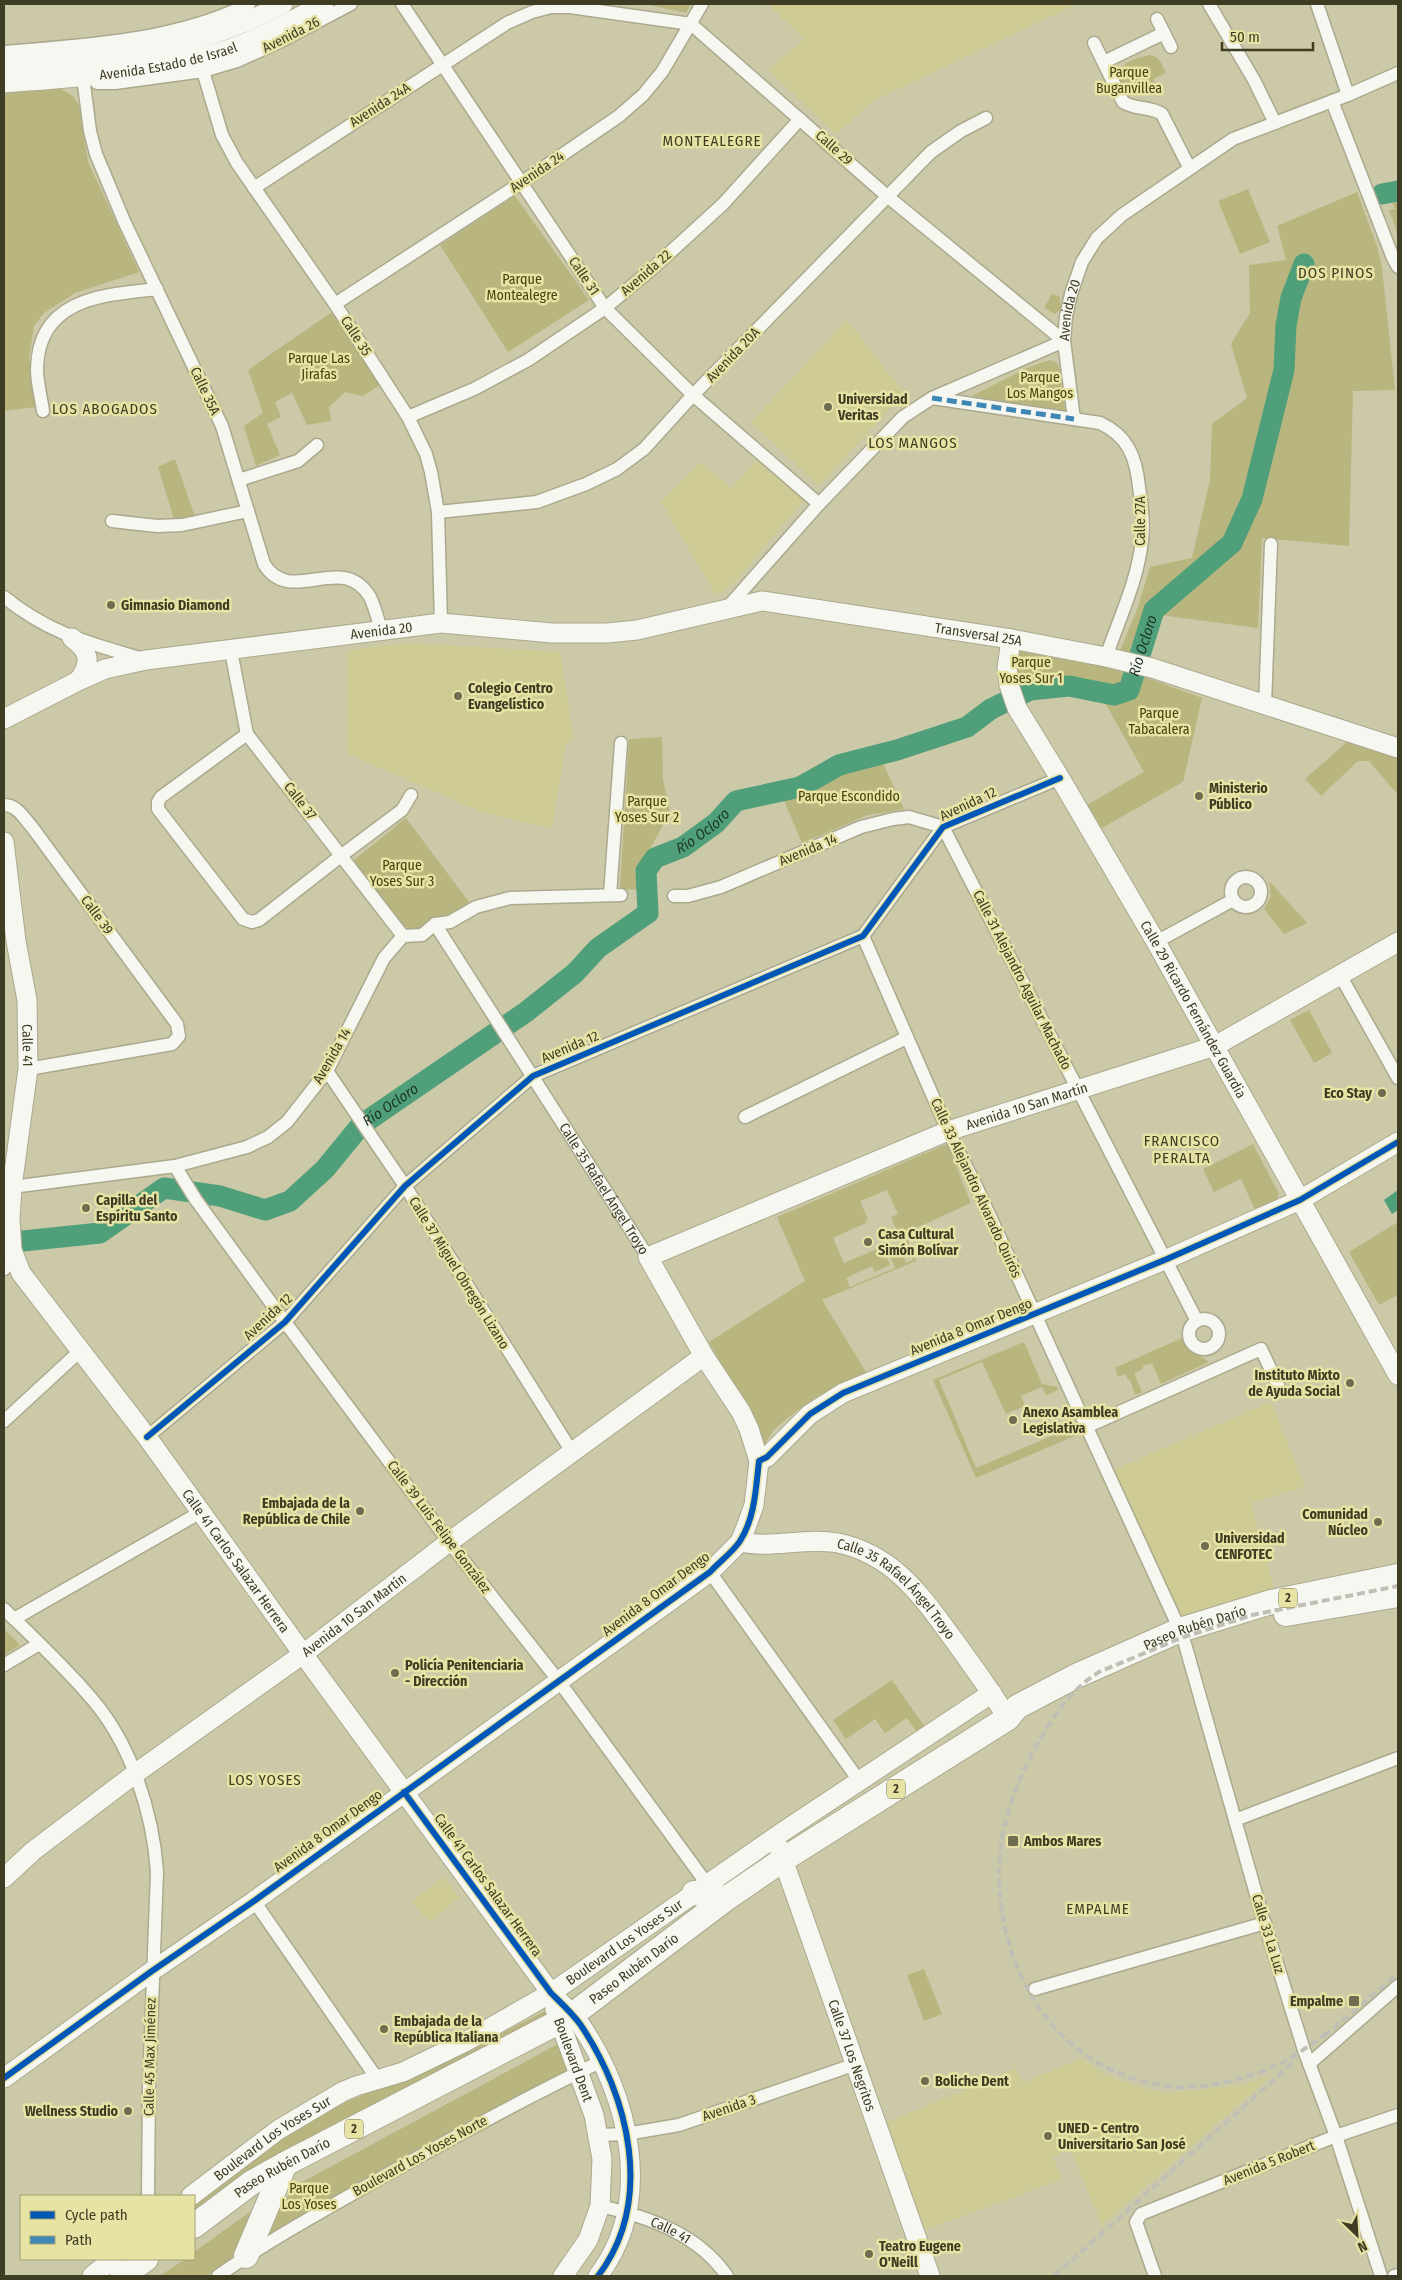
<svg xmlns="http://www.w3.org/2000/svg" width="1402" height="2280" viewBox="0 0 1402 2280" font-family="'Fira Sans Condensed',sans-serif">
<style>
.built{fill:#cecb95}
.green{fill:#b8b57f;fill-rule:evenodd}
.water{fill:#4e9f7a}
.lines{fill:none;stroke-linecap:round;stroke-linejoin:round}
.river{stroke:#4e9f7a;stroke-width:21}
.street-casing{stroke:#aba98e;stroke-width:15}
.secondary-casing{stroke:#aba98e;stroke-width:21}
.highway-casing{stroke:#aba98e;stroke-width:26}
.street{stroke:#f7f7f2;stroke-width:12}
.secondary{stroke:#f7f7f2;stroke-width:19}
.highway{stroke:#f7f7f2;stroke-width:24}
.rail{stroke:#bfbfb5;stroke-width:4;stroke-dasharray:8 4;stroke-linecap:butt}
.quiet{stroke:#3f88b6;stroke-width:5;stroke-dasharray:10 5;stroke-linecap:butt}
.cycleway-casing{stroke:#e7e3a5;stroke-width:9}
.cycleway{stroke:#0057b8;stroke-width:6}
.poi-dot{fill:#6f6d51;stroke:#e7e3a5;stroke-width:2}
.labels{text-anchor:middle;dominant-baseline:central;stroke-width:5;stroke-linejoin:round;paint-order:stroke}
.shield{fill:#e7e3a5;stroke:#716e4a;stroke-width:1}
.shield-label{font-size:12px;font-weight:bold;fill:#3e3c23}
.street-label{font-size:14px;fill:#3e3c23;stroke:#e7e3a5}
.park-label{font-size:14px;fill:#46420f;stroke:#e7e3a5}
.poi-label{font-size:14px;font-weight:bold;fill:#3e3c23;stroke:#e7e3a5;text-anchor:start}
.neighbourhood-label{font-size:15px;letter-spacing:1px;fill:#3e3c23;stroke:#e7e3a5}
.water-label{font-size:15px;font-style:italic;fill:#1e352b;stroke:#e7e3a5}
</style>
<rect width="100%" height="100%" fill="#cbc9a7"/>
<path class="built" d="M768,4H1077L873,101L836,134L768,70L804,39Z
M847,320L904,393L819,486L751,422Z
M761,456L806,498L732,585L716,595L661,502L700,462L731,488Z
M411,643L560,652L574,740L566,744L552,828L484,813L348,754L347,650Z
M1271,1402L1305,1487L1251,1503L1274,1589L1226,1604L1182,1621L1113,1470Z
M443,1877L459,1898L429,1922L412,1901Z
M1082,2058L1103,2074L1132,2085L1166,2093L1237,2086L1271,2076L1102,2225L1070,2149L1053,2157L1062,2179L925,2230L887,2122L1016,2068L1023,2083Z"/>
<path class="green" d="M635,4H691L686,13L650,5Z
M1150,55C1160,56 1162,65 1166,73L1153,79L1155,83L1122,100L1114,76C1121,63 1136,58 1150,55Z
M58,87L74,97L79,106L88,162L139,272L75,293L44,313L34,326L29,358L36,407L4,411V94Z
M1248,189L1270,242L1240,254L1218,201Z
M1357,192L1377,246L1382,268L1395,390L1353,391L1349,546L1262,538L1258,628L1160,615L1147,658L1120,651L1137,610L1150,567L1192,558L1210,480L1212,424L1247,398L1231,344L1250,313L1249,265L1286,260L1277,226Z
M1389,195H1398V235L1389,210L1395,209Z
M515,196L589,300L508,352L440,245Z
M1052,294L1060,297L1061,309L1055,314L1044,308Z
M332,312L380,385L363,396L345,392L329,407L331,421L307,425L292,393L275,402L281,417L267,424L280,455L256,466L244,426L263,413L248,370Z
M1050,360L1057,363L1060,370L1065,412L972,396L1027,368Z
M175,459L195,517L175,522L158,467Z
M1019,651L1130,671L1126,686L1116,690L1069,681L1019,690L1014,669Z
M1140,675L1202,698L1183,782L1100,829L1087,805L1144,772L1104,701L1134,695Z
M662,737L663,779L670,812L650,849L640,873L641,890L620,889L629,739Z
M1347,742L1398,756V795L1369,761H1358L1321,796L1305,779Z
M882,761L904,809L868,815L802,843L782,796L802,793L840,771Z
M406,818L469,902L425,930L397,926L354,866L355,859Z
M1269,881L1307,923L1284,934L1264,909L1271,897Z
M1309,1010L1332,1053L1314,1063L1290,1020Z
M947,1144L971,1203L905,1233L916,1261L822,1300L866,1372C834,1386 802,1404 776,1428C770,1433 767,1442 763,1448L753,1424L709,1342L805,1281L777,1217ZM887,1190L898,1214L891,1217L904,1247L907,1246L913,1260L906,1263L901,1251L890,1256L895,1268L850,1287L846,1278L872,1266L875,1272L890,1265L887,1258L884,1259L879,1248L844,1263L833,1238L866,1223L865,1221L868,1219L860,1201Z
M1253,1144L1279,1194L1276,1200L1255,1210L1241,1179L1214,1192L1203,1169Z
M1398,1222V1295L1379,1305L1349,1252Z
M1186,1336L1193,1351L1209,1362L1161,1384L1152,1363L1143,1366V1369L1134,1373L1142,1392L1135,1395L1130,1379L1128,1380L1125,1374L1118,1377L1115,1368Z
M1024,1342L1042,1384L1057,1387L1058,1390L1046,1395L1042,1387L1021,1396L1025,1406L1006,1414L982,1362L939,1380L976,1468L1073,1427L1077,1435L976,1478L933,1380Z
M4,1629L20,1645L4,1655Z
M892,1680L927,1730L919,1735L907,1718L885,1733L875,1719L846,1739L833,1720Z
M924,1969L942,2014L924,2021L907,1975Z
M551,2008L552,2016L194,2213V2203L304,2124L330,2109L459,2055Z
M558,2044L570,2071L261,2240L293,2187Z
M268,2199L239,2253L207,2276H160L185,2259H194V2252Z"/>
<path class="water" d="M1398,1190V1210L1392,1214L1384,1200Z"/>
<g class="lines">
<g class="river">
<path d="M1382,194L1398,191"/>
<path id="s1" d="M4,1243L100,1233L164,1188L220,1196L265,1210L290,1201L325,1169L361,1125L526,1012L575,973L598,948L648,913L646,871L655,858L683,847L716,823L736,801L800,787L839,765L897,750L967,727L991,709L1030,690L1069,686L1114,695L1129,690L1154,610L1232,543L1252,499L1284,370L1286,325L1291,298L1304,264"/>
</g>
<g class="street-casing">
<g id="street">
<path d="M402,4L605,308L693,395L819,504"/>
<path d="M1209,4L1254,80L1275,123"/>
<path d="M1317,4L1348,95"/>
<path d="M1157,19L1171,47"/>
<path d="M1094,43L1123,102C1135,110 1150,106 1162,114L1189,167"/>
<path d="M4,52C87,45 174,41 249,4"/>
<path d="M1104,62L1164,33"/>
<path d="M203,71L222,135L237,163L335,304L408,417L426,454L431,472L438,512L441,623"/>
<path d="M83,77L90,131L96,154L124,221L222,426L264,564C291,608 342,550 370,597C375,607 378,620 381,630"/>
<path d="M97,83H115L203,71L237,61L279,42L351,4"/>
<path d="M1332,101L1393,258L1398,267"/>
<path d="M254,188L507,23L532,12L551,7H570L691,24L887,196L1064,341"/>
<path d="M335,304L521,183L619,116L643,95L662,72L702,4"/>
<path d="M932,398L1100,423C1128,436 1136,457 1139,487C1142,505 1144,523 1142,540C1138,580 1119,619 1106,657"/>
<path d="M43,411C41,397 37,383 37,369C38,298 103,295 157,289"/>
<path d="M408,417L474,389L528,360L605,308L653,268L723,204L800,119"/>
<path id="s2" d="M1074,419L1064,341L1066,316L1071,294L1082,262L1097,238L1122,215L1233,139L1348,95L1398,73"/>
<path d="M239,480L298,461L317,445"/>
<path d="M438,512L537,502L586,484L617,469L644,449L693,395L931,152L961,131L986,118"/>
<path d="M112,521L157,526L182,525L248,511"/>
<path d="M4,597C50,634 89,643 143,659"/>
<path d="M727,608L819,504L903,417L932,398L1064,341"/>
<path d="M231,651L247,734L403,936"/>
<path d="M1265,705L1271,544"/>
<path d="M247,734L161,797L158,802V809L243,919L252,922L259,920L342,855L402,810L411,795"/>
<path d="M4,805C17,805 24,818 32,827L177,1024L179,1036L172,1044L28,1069"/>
<circle cx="1246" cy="892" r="15"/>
<path d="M610,895L621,743"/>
<path d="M674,896H688L721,887L861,827L893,819L909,817L943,827L1197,1321"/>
<path id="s3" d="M435,924L648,1257"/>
<path d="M863,936L948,1131L976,1186L1180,1630"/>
<path d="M1156,942L1233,900"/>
<path d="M1340,975L1398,1078"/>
<path d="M327,1071L405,1186L572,1452"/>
<path d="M745,1117L906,1038"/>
<path d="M175,1166L196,1200L285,1322L449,1542L558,1680L707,1884"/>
<path d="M12,1187L175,1166L247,1147L268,1137L287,1122L327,1071L384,958L403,936L422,935L435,924L450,922L476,907L510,898L621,895"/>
<path d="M4,1269L15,1259"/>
<circle cx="1204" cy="1334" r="15"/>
<path d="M4,1421L80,1351"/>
<path d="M1086,1427L1261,1349L1278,1385"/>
<path d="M147,1437L285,1322L405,1186L533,1076L863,936L943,827L1060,778"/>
<path d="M710,1572L860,1782"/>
<path d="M4,1609C34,1638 65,1667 92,1699C131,1744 153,1813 157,1872L149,2086L148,2196"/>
<path d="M14,1619L201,1512"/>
<path d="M1185,1644L1262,1915L1304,2050L1336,2136L1381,2276"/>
<path d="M4,1665L39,1644"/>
<path d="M1235,1820L1398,1758"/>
<path d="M254,1901L378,2080"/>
<path d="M1035,1989L1265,1923"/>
<path d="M1309,2064L1398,1986"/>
<path d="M599,2135L626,2134L679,2125L856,2064"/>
<path id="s4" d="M600,2206C649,2217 698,2234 727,2276"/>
<path d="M218,2276C266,2242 319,2213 370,2184C446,2141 523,2099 602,2061"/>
<path d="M1155,2276L1136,2222L1141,2214L1336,2136L1398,2115"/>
<path d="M1394,2276L1398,2275"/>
</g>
</g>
<g class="secondary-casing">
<g id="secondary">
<path d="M4,66C105,57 192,54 283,4"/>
<path id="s5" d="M4,83C80,77 158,73 232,48C264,37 294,19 324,4"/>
<path d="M72,638C90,651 92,663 78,681"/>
<path id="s6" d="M1011,639L1007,668L1009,685L1017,708L1060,778L1156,942L1398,1375"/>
<path id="s7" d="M4,719L78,681L105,669L146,660L441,623L552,633H607L637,630L762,601L1011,639L1106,657L1152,668L1398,748"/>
<path id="s8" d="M4,842L16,941L27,1000L28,1069L12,1187L10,1219L12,1250L21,1273L147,1437L303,1654L551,1993C561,2003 572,2013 580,2024C629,2096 655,2201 598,2276"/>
<path d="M759,1461L767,1457L810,1414L843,1393L1167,1259L1300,1200L1398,1142"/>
<path id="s9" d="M740,1542C772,1549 805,1537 838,1543C895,1555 922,1597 954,1640C973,1666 991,1692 1008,1718"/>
<path id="s10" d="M779,1848L930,2276"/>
<path id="s11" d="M4,1878L33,1851L136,1773L303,1654L449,1542L704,1356"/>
<path id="s12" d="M555,2009L594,2115L602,2159L600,2206L588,2240L563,2276"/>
<path id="s13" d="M4,2078L152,1971L254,1901L710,1572L740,1542L745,1530L754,1505L759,1461L749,1429L741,1412L704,1356L648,1257L948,1131L1215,1046L1398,942"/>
<path id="s14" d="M191,2196L278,2130L342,2092L356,2086L403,2072L465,2042L551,1993L781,1833L992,1693"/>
<path d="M92,2276L113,2259"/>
</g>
</g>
<g class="highway-casing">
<g id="highway">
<path d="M1286,1614L1398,1595"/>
<path d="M694,1893L727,1898"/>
<path id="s15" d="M194,2226L251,2183L285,2164L572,2015L727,1898L784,1859L1008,1718L1017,1707L1074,1677L1180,1630L1271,1602L1398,1576"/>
<path d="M246,2256L285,2164"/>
<path d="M122,2276L146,2259"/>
</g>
</g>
<use href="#street" class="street"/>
<use href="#secondary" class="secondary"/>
<use href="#highway" class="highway"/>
<path class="rail" d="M1327,2033C1314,2042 1301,2052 1287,2060C1255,2078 1202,2091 1166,2086C1047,2070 985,1950 1002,1838C1007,1809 1018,1782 1031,1756C1048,1724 1067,1692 1099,1672L1181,1638L1252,1615L1398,1586
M1324,2036L1398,1974
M1054,2276L1297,2059"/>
<path class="quiet" d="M932,398L1074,419"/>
<g class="cycleway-casing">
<path id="cycleway" d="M147,1437L285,1322L405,1186L533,1076L863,936L943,827L1060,778
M404,1792L551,1993C561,2003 572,2013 580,2024C629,2096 655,2201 598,2276
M4,2078L152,1971L254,1901L710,1572C719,1562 733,1552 740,1541C755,1518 756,1487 759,1461L767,1457L810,1414L843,1393L1167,1259L1300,1200L1398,1142"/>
</g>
<use href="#cycleway" class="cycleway"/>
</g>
<g class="poi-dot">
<circle cx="828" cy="407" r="5"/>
<circle cx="111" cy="605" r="5"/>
<circle cx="458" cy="696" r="5"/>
<circle cx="1199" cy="796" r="5"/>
<circle cx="1382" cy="1093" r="5"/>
<circle cx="86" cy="1208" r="5"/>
<circle cx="868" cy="1242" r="5"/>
<circle cx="1350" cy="1383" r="5"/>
<circle cx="1013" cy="1420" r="5"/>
<circle cx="360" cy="1511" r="5"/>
<circle cx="1378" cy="1522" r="5"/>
<circle cx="1205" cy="1546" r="5"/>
<circle cx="395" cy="1673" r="5"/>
<rect x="1007" y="1835" width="12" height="12" rx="2.5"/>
<rect x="1348" y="1995" width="12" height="12" rx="2.5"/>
<circle cx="384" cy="2029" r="5"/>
<circle cx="925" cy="2081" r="5"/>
<circle cx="128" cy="2111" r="5"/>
<circle cx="1048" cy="2136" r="5"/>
<circle cx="869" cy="2254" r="5"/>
</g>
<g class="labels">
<g class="shield">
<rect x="1279" y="1588.5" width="18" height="19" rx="4"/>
<rect x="887" y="1779.5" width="18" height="19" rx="4"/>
<rect x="345" y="2119.5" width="18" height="19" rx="4"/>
</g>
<g class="shield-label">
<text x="1288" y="1598">2</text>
<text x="896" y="1789">2</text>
<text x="354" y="2129">2</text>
</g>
<g class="street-label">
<text transform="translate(291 35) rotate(-27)">Avenida 26</text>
<text stroke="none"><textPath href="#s5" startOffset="166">Avenida Estado de Israel</textPath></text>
<text transform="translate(380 105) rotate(-33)">Avenida 24A</text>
<text transform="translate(834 148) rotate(42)">Calle 29</text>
<text transform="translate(537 172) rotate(-34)">Avenida 24</text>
<text transform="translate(646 273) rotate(-41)">Avenida 22</text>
<text transform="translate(584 276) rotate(56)">Calle 31</text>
<text stroke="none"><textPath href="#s2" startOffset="110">Avenida 20</textPath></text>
<text transform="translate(356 336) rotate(57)">Calle 35</text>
<text transform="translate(733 355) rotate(-46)">Avenida 20A</text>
<text transform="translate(205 391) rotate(65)">Calle 35A</text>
<text transform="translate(1140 521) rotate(-90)">Calle 27A</text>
<text stroke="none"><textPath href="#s7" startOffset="392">Avenida 20</textPath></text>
<text stroke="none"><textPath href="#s7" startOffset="996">Transversal 25A</textPath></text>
<text transform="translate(300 801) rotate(52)">Calle 37</text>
<text transform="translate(968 804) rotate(-25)">Avenida 12</text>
<text transform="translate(808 850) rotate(-23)">Avenida 14</text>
<text transform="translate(97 915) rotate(54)">Calle 39</text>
<text transform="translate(1022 980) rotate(63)">Calle 31 Alejandro Aguilar Machado</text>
<text stroke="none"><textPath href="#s6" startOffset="420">Calle 29 Ricardo Fernández Guardia</textPath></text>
<text stroke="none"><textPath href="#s8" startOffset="205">Calle 41</textPath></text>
<text transform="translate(570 1047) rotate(-23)">Avenida 12</text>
<text transform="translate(332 1056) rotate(-60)">Avenida 14</text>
<text stroke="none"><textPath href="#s13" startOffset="1636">Avenida 10 San Martín</textPath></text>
<text transform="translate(976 1188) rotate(65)">Calle 33 Alejandro Alvarado Quirós</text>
<text stroke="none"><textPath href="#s3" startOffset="314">Calle 35 Rafael Ángel Troyo</textPath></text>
<text transform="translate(459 1273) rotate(58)">Calle 37 Miguel Obregón Lizano</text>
<text transform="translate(268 1317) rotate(-43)">Avenida 12</text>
<text transform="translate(971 1327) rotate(-22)">Avenida 8 Omar Dengo</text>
<text transform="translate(439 1527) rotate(53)">Calle 39 Luis Felipe González</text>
<text stroke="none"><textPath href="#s8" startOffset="795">Calle 41 Carlos Salazar Herrera</textPath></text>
<text stroke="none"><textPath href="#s9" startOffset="174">Calle 35 Rafael Ángel Troyo</textPath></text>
<text transform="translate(656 1594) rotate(-37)">Avenida 8 Omar Dengo</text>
<text stroke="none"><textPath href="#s11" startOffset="438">Avenida 10 San Martín</textPath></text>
<text stroke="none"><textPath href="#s15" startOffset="1171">Paseo Rubén Darío</textPath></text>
<text transform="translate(328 1831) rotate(-36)">Avenida 8 Omar Dengo</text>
<text transform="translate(488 1885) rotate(54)">Calle 41 Carlos Salazar Herrera</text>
<text transform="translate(1268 1934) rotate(73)">Calle 33 La Luz</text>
<text stroke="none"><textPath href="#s14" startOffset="505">Boulevard Los Yoses Sur</textPath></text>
<text stroke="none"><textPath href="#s15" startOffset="511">Paseo Rubén Darío</textPath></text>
<text stroke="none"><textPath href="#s10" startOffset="220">Calle 37 Los Negritos</textPath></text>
<text transform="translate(150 2057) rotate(-89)">Calle 45 Max Jiménez</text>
<text stroke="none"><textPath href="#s12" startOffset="54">Boulevard Dent</textPath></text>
<text transform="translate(729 2108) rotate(-19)">Avenida 3</text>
<text stroke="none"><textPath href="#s14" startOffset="100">Boulevard Los Yoses Sur</textPath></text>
<text transform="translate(420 2156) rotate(-29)">Boulevard Los Yoses Norte</text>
<text transform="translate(1269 2163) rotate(-22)">Avenida 5 Robert</text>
<text stroke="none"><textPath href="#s15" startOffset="106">Paseo Rubén Darío</textPath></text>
<text stroke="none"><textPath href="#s4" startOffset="75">Calle 41</textPath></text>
</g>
<g class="park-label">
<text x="1129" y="72">Parque<tspan x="1129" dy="16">Buganvillea</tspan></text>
<text x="522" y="279">Parque<tspan x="522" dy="16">Montealegre</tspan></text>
<text x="319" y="358">Parque Las<tspan x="319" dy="16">Jirafas</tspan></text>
<text x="1040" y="377">Parque<tspan x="1040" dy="16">Los Mangos</tspan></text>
<text x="1031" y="662">Parque<tspan x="1031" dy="16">Yoses Sur 1</tspan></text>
<text x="1159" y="713">Parque<tspan x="1159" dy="16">Tabacalera</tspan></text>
<text x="849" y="796">Parque Escondido</text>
<text x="647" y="801">Parque<tspan x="647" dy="16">Yoses Sur 2</tspan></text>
<text x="402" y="865">Parque<tspan x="402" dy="16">Yoses Sur 3</tspan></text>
<text x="309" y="2188">Parque<tspan x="309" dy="16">Los Yoses</tspan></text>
</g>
<g class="poi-label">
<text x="838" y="399">Universidad<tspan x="838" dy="16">Veritas</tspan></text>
<text x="121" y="605">Gimnasio Diamond</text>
<text x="468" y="688">Colegio Centro<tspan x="468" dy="16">Evangelístico</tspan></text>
<text x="1209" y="788">Ministerio<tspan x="1209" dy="16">Público</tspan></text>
<text x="1372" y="1093" text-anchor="end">Eco Stay</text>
<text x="96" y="1200">Capilla del<tspan x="96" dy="16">Espíritu Santo</tspan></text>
<text x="878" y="1234">Casa Cultural<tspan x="878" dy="16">Simón Bolívar</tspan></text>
<text x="1340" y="1375" text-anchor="end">Instituto Mixto<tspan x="1340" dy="16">de Ayuda Social</tspan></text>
<text x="1023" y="1412">Anexo Asamblea<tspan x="1023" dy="16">Legislativa</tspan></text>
<text x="350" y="1503" text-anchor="end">Embajada de la<tspan x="350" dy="16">República de Chile</tspan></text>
<text x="1368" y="1514" text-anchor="end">Comunidad<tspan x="1368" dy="16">Núcleo</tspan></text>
<text x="1215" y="1538">Universidad<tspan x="1215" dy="16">CENFOTEC</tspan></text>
<text x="405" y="1665">Policía Penitenciaria<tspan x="405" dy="16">- Dirección</tspan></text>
<text x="1024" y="1841">Ambos Mares</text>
<text x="1343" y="2001" text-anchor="end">Empalme</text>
<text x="394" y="2021">Embajada de la<tspan x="394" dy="16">República Italiana</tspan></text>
<text x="935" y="2081">Boliche Dent</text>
<text x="118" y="2111" text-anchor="end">Wellness Studio</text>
<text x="1058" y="2128">UNED - Centro<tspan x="1058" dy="16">Universitario San José</tspan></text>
<text x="879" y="2246">Teatro Eugene<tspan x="879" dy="16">O'Neill</tspan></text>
</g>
<g class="neighbourhood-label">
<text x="712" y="141">MONTEALEGRE</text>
<text x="1336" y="273">DOS PINOS</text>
<text x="105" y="409">LOS ABOGADOS</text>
<text x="913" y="443">LOS MANGOS</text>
<text x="1182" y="1141">FRANCISCO<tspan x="1182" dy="17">PERALTA</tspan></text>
<text x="265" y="1780">LOS YOSES</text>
<text x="1098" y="1909">EMPALME</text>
</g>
<g class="water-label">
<text stroke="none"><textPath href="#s1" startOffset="1390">Río Ocloro</textPath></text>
<text stroke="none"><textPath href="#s1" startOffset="880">Río Ocloro</textPath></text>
<text stroke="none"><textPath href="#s1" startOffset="445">Río Ocloro</textPath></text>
</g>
</g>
<rect width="1402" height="2280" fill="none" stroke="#3e3c23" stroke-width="10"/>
<rect x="20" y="2195" width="175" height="65" fill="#e7e3a5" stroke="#a3a071"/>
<rect x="30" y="2211" width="25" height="8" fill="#0057b8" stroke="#a3a071"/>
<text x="65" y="2220" font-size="15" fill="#3e3c23">Cycle path</text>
<rect x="30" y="2236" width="25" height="8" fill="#3f88b6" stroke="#a3a071"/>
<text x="65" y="2245" font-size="15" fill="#3e3c23">Path</text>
<g transform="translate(1357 2235) rotate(155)" stroke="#e7e3a5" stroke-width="4" paint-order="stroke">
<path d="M0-4L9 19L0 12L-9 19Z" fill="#3e3c23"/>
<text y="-8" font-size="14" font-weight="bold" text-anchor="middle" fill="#3e3c23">N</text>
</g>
<path d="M1222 42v8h91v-8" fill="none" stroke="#3e3c23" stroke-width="2.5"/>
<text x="1230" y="42" font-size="15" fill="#3e3c23" stroke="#e7e3a5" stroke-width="4" paint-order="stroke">50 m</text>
</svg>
